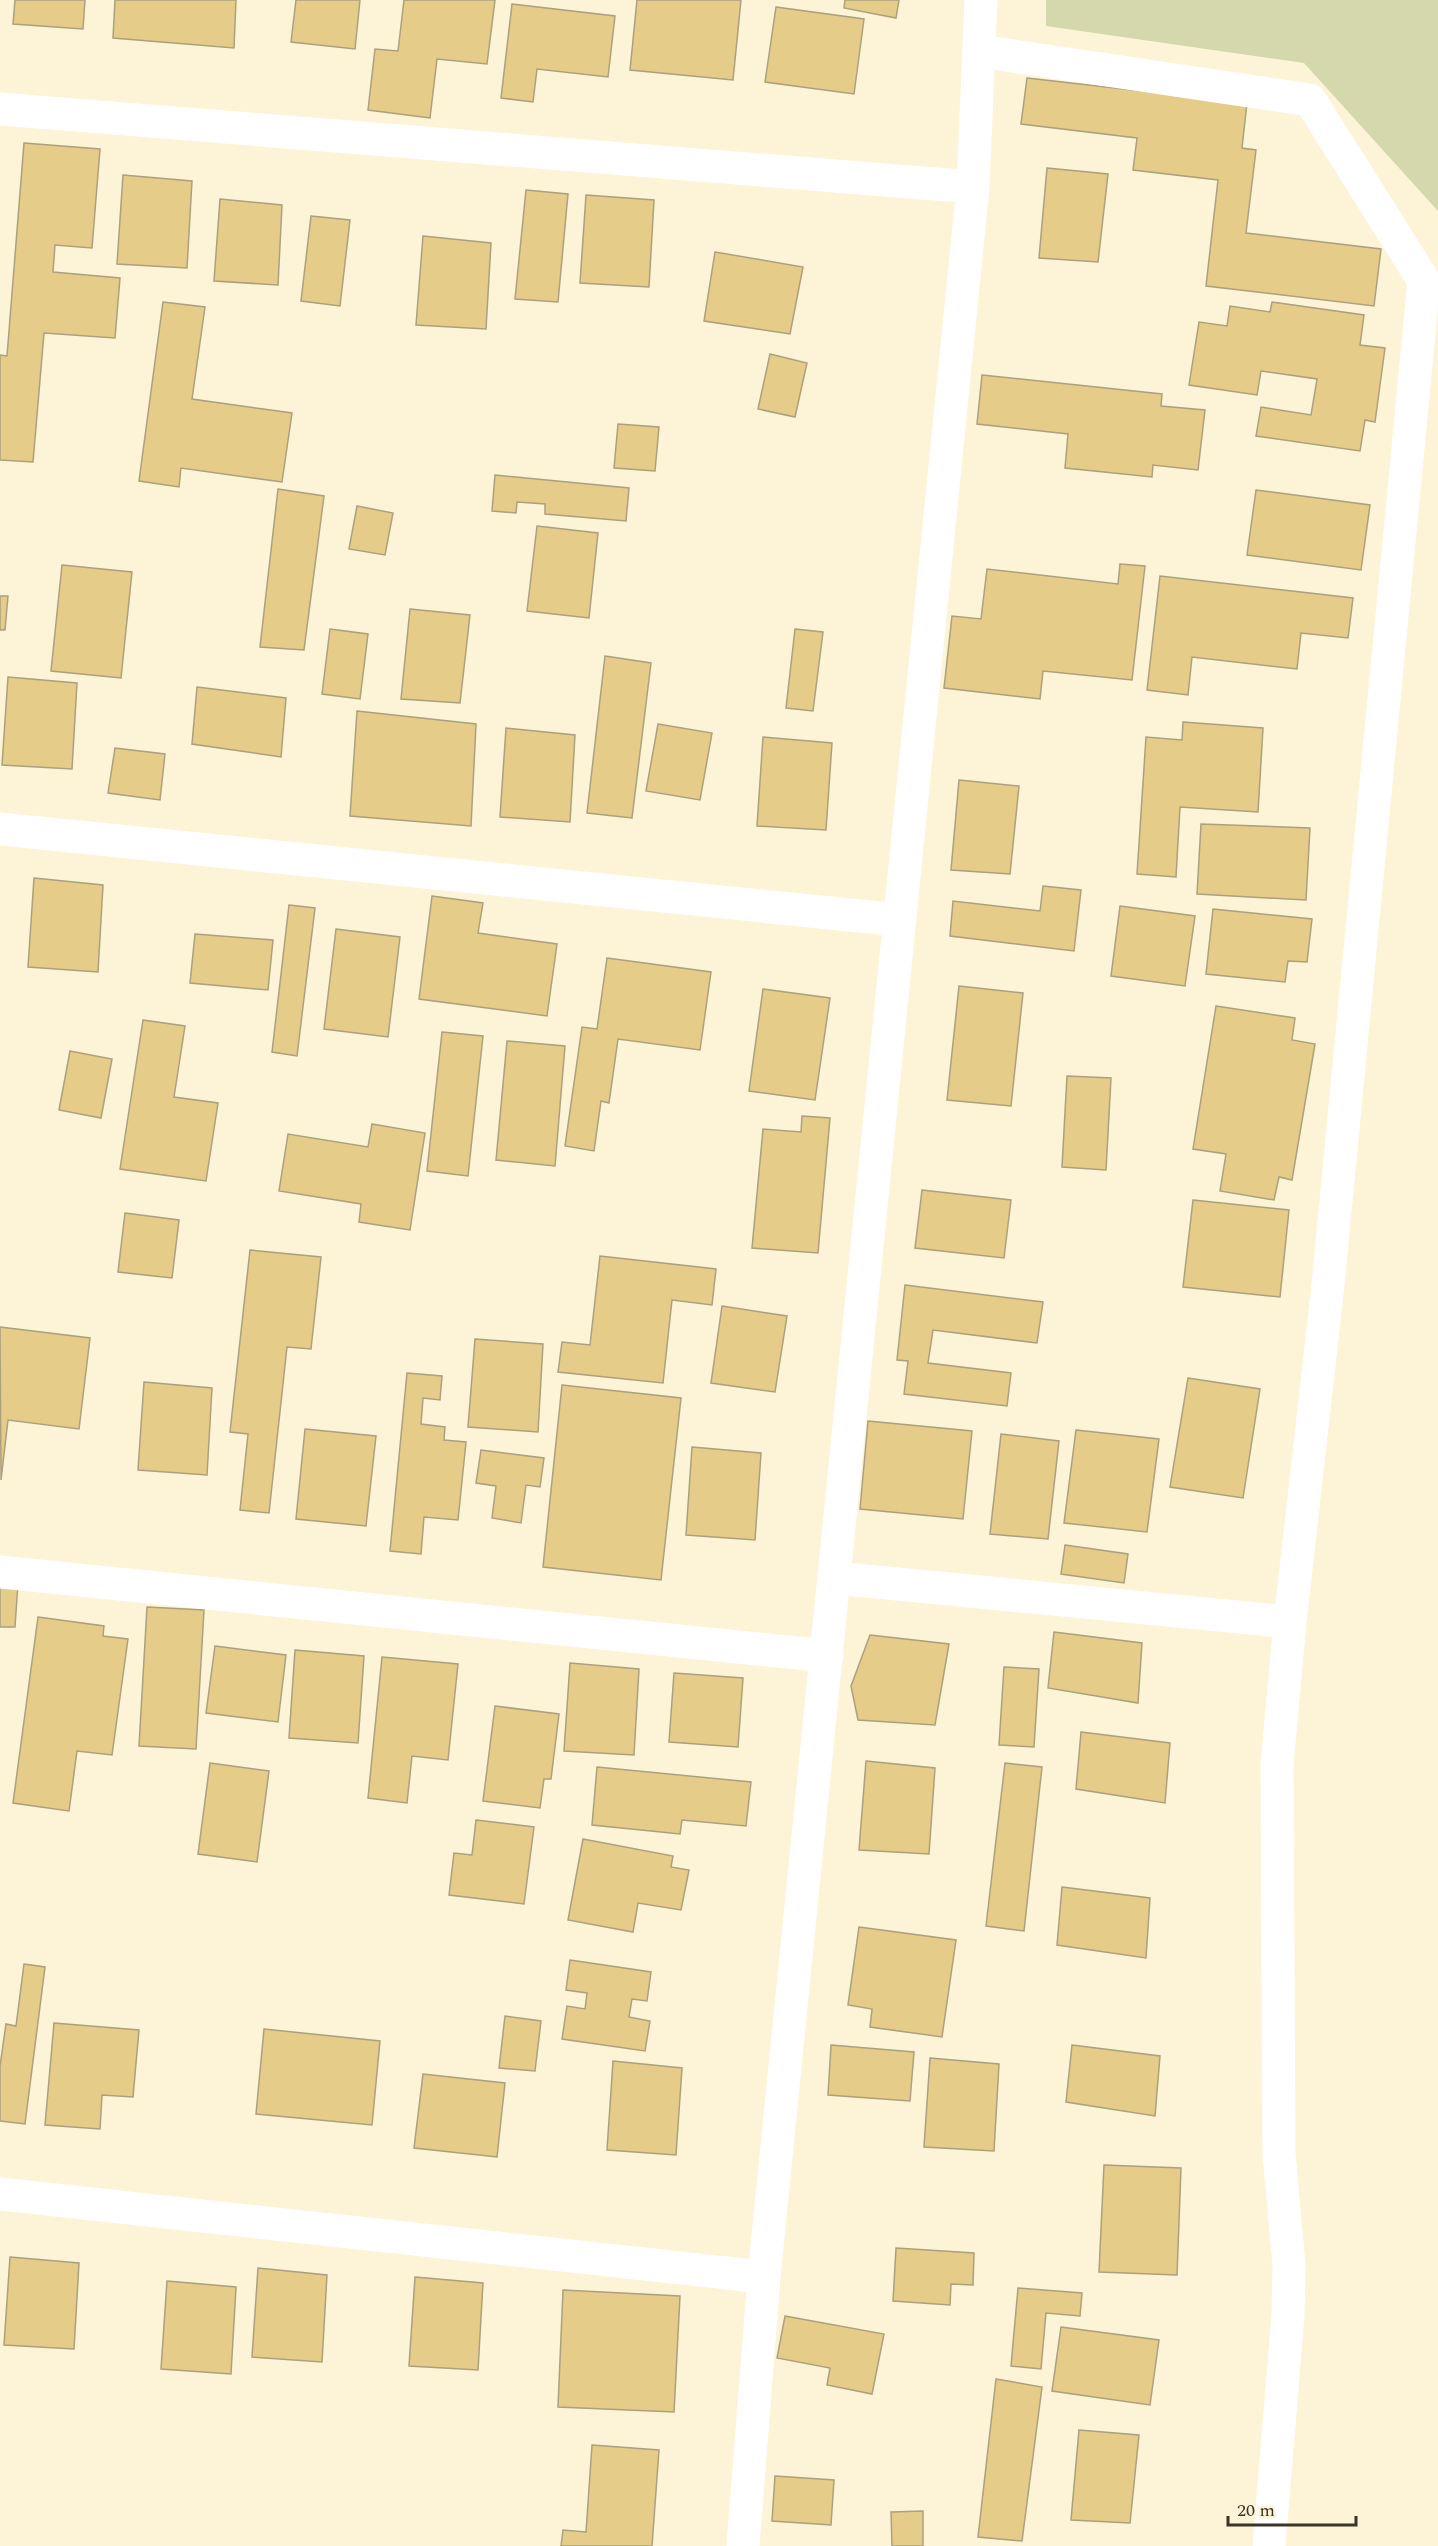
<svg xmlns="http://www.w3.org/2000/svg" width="1438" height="2546" viewBox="0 0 1438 2546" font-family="Spectral,serif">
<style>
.green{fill:#d4d8ac}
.building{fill:#e5cc89;stroke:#aca07e;stroke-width:1.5}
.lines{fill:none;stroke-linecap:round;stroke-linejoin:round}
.street{stroke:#fff;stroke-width:33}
</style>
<rect width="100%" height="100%" fill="#fdf3d6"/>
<path class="green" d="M1046,0H1438V211L1304,63L1046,26Z"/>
<path class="building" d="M15,0H85L83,29L13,24Z
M115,0H236L234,48L113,38Z
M296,0H360L355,49L291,42Z
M404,0H495L487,64L437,59L430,118L368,110L375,49L398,51Z
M637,0H741L733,80L630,70Z
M845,0H899L896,18L844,8Z
M512,4L615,16L608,77L537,69L533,102L501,98Z
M776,7L864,19L854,94L765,82Z
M1027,78L1247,103L1242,148L1256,150L1246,233L1381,249L1374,306L1206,286L1218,180L1133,170L1137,138L1021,124Z
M24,143L100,149L92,248L55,245L53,272L120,278L115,338L44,333L33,462L0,460V355L7,356Z
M1047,168L1108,174L1098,262L1039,258Z
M123,175L192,181L187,268L117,264Z
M526,190L568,194L558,302L515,299Z
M586,195L654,200L649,287L580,283Z
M220,199L282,205L278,285L214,281Z
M311,216L350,220L340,306L301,301Z
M423,236L491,243L486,329L416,325Z
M715,252L803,267L790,334L704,321Z
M163,302L205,307L192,399L292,413L282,482L181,468L179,487L139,481Z
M1272,302L1364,315L1360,345L1385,348L1375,422L1365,420L1360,451L1256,436L1261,407L1311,415L1317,379L1261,371L1257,395L1189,385L1199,322L1227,326L1230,306L1270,312Z
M770,354L807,363L795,417L758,409Z
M982,375L1162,394L1161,406L1205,410L1198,470L1153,465L1152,477L1065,468L1068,434L977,424Z
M618,424L659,427L655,471L614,468Z
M495,475L629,488L626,521L545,514V504L517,502L516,513L492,511Z
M278,489L324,496L304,650L260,647Z
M1256,490L1370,505L1361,570L1247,555Z
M357,506L393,513L385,555L349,549Z
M537,526L598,533L589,618L527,611Z
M1120,564L1145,566L1132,680L1043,671L1040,699L944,688L952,616L981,619L987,569L1118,584Z
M62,565L132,572L121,678L51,671Z
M1160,576L1353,598L1348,638L1301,633L1297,669L1192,657L1188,695L1147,690Z
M0,596H8L5,630H0Z
M410,609L470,615L460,703L401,699Z
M330,629L368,634L360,699L322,694Z
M795,629L823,632L813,711L786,708Z
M605,656L651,663L632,818L587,813Z
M8,677L77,683L72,769L2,765Z
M197,687L286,698L281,757L192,744Z
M357,711L476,724L471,826L350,816Z
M1183,722L1263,728L1258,812L1180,807L1176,877L1137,874L1146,737L1182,740Z
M658,724L712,733L700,800L646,791Z
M506,728L575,735L570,822L500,817Z
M763,737L832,743L826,830L757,826Z
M115,748L165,754L160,800L108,793Z
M959,780L1019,786L1010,874L951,870Z
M1201,824L1310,828L1306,900L1197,894Z
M34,878L103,885L98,972L28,967Z
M1043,886L1081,890L1074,951L950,936L953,901L1040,911Z
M432,896L483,903L478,933L557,944L547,1016L419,999Z
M289,905L315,908L297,1056L272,1052Z
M1120,906L1195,916L1185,986L1111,976Z
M1213,909L1312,919L1307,962L1288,961L1285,982L1206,974Z
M336,929L400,937L388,1037L324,1029Z
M195,934L273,940L268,990L190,983Z
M607,958L711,972L700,1050L618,1039L609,1103L601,1101L594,1151L565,1146L582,1027L597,1029Z
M959,986L1023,993L1011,1106L947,1100Z
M763,989L830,998L815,1100L749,1091Z
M1216,1006L1295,1018L1292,1040L1315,1044L1292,1180L1279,1177L1274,1200L1220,1191L1226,1154L1193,1149Z
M143,1020L185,1026L174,1097L218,1103L206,1181L120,1169Z
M442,1032L483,1036L468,1176L427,1171Z
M507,1041L565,1046L555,1166L496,1160Z
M70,1051L112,1059L101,1118L59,1110Z
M1067,1076L1111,1078L1106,1170L1062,1167Z
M802,1116L830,1118L818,1253L752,1248L763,1129L801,1132Z
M372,1124L425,1133L410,1230L359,1222L361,1204L279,1191L288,1134L368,1147Z
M922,1190L1011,1200L1004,1258L915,1248Z
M1193,1200L1289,1210L1280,1297L1183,1287Z
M125,1213L179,1220L172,1278L118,1272Z
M250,1250L321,1257L311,1349L287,1347L269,1513L240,1510L248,1434L230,1432Z
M600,1256L716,1269L712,1305L672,1300L663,1383L558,1372L562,1342L590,1345Z
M905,1285L1043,1302L1037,1343L933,1330L928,1363L1011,1373L1007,1406L904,1394L908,1361L897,1360Z
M722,1306L787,1316L775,1392L711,1383Z
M0,1327L90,1338L79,1429L8,1420L1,1480Z
M475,1339L543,1344L538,1432L468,1427Z
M407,1373L442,1376L440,1400L423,1398L421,1424L445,1427L444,1440L466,1442L458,1520L424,1517L421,1554L390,1551Z
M1188,1378L1260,1389L1243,1498L1170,1487Z
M144,1382L212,1388L207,1475L138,1470Z
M562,1385L681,1398L661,1580L543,1567Z
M868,1421L972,1431L963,1519L860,1509Z
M305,1429L376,1436L366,1526L296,1519Z
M1076,1430L1159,1439L1147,1532L1064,1523Z
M1001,1434L1059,1441L1048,1539L990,1534Z
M692,1447L761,1453L755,1540L686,1535Z
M481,1450L544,1458L540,1487L526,1485L521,1523L492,1518L496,1486L476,1483Z
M1065,1545L1128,1554L1124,1583L1061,1574Z
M0,1582L18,1583L15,1627H0Z
M147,1607L204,1610L196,1749L139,1746Z
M38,1617L104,1626L103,1636L128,1639L112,1755L77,1751L69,1811L13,1803Z
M1054,1632L1142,1643L1138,1703L1048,1688Z
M870,1635L949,1644L935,1725L858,1720L851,1686Z
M215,1646L286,1655L278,1722L206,1713Z
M295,1650L364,1656L358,1743L289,1738Z
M382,1657L458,1664L448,1760L412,1756L407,1803L368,1798Z
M570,1663L639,1669L634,1755L564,1751Z
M1004,1667L1039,1669L1034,1747L999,1745Z
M674,1673L743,1678L738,1747L669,1742Z
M495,1706L559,1714L551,1779H544L540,1808L483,1801Z
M1081,1732L1170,1743L1165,1803L1076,1789Z
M866,1761L935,1768L929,1854L859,1850Z
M210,1763L269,1771L257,1862L198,1854Z
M1005,1763L1042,1767L1024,1931L986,1926Z
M597,1767L751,1782L746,1826L682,1820L680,1834L592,1825Z
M476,1820L534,1827L524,1904L449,1895L454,1853L472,1855Z
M583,1839L673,1856L671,1867L689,1870L681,1910L638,1903L633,1932L568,1920Z
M1062,1887L1150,1898L1146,1958L1057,1945Z
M859,1927L956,1940L942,2037L870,2027L872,2009L848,2005Z
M570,1960L651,1972L647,2001L632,1999L629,2017L650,2021L645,2051L562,2039L567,2006L585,2009L587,1993L566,1990Z
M24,1964L45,1967L25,2124L0,2121V2066L6,2024L16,2026Z
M505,2016L541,2021L535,2071L499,2068Z
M54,2023L139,2030L133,2097L102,2095L100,2129L45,2125Z
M264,2029L380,2041L372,2125L256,2114Z
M831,2045L914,2052L910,2101L828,2095Z
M1072,2045L1160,2056L1155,2116L1066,2102Z
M930,2058L999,2064L994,2151L924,2147Z
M613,2061L682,2068L676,2155L607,2150Z
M423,2074L505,2083L497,2157L414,2148Z
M1104,2165L1181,2168L1177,2275L1099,2272Z
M896,2248L974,2253L973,2285L951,2284L950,2305L893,2301Z
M10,2257L79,2263L74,2349L4,2345Z
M258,2268L327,2275L322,2362L252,2357Z
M415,2277L483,2283L478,2370L409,2366Z
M167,2281L236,2287L231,2374L161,2369Z
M1018,2288L1082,2293L1080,2316L1046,2313L1041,2369L1011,2366Z
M563,2290L680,2296L674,2412L558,2407Z
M785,2316L884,2334L872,2394L827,2385L830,2368L777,2358Z
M1061,2327L1159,2340L1150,2405L1052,2391Z
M996,2379L1042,2387L1022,2541L978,2537Z
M1079,2430L1139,2435L1130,2523L1071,2520Z
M592,2445L659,2450L652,2546H561L563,2530L586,2532Z
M775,2476L834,2480L831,2525L772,2521Z
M923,2511V2546H892L891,2512Z"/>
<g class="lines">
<path class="street" d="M979,51L1310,100L1424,281L1328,1285L1290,1622L1277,1764L1279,2154L1289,2265L1288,2315L1269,2546
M0,109L973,187
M0,829L900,920
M0,1572L827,1656
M835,1578L1290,1622
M0,2194L764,2277
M743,2546L764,2277L973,187L981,0"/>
</g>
<path d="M1228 2516v9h128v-9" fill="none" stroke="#3a3527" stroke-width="3"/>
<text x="1237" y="2516" font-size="18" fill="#3a3527" stroke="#fdf3d6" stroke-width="4.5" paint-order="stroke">20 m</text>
</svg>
